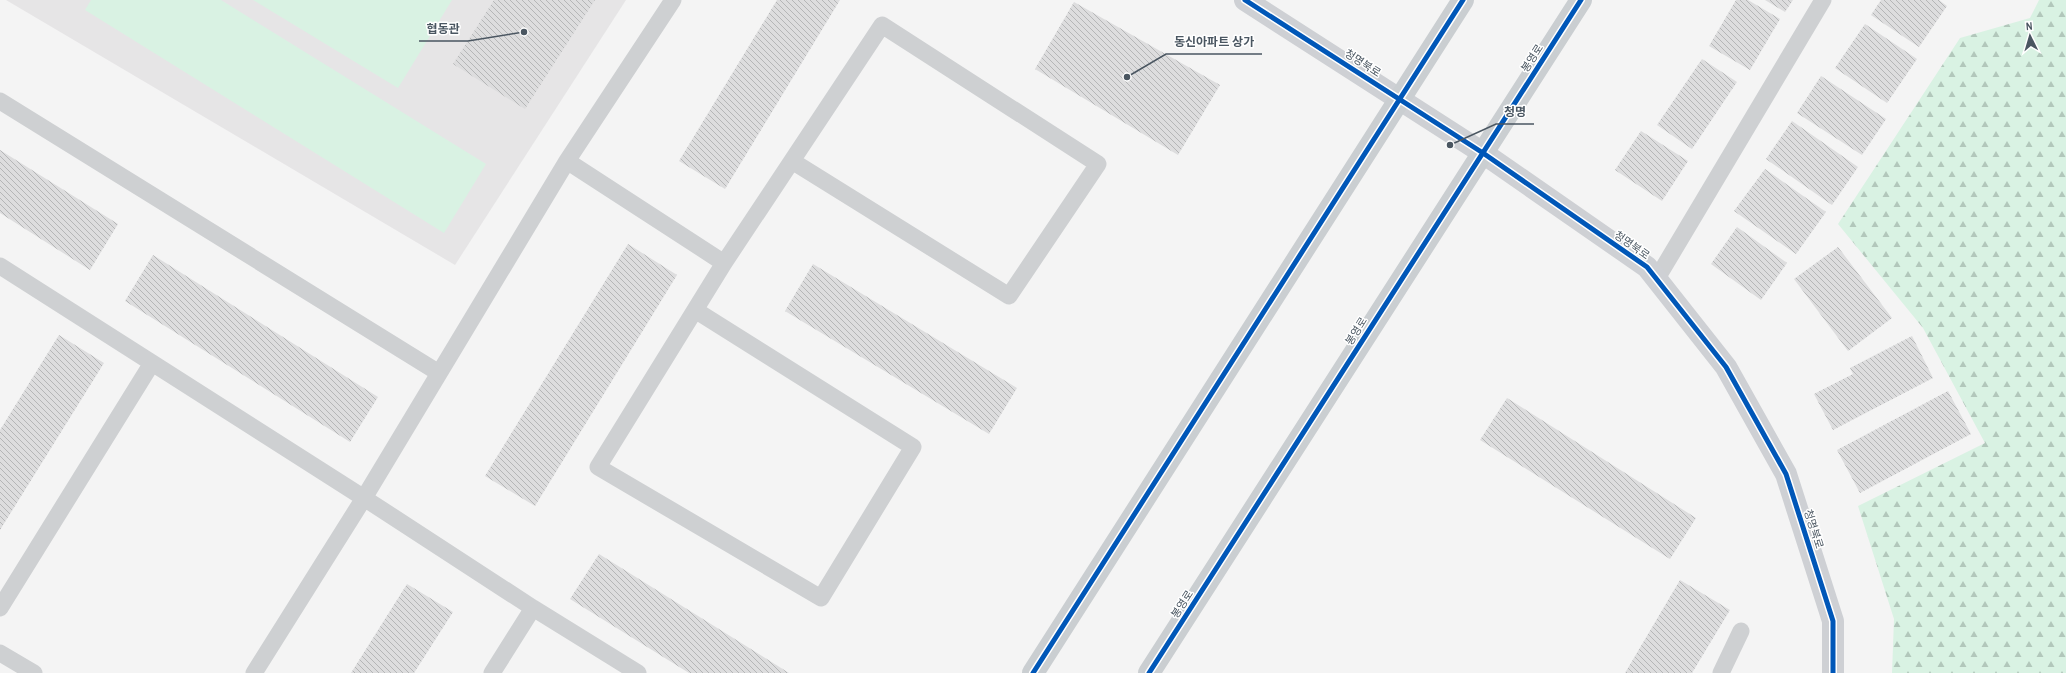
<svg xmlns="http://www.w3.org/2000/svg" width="2066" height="673" viewBox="0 0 2066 673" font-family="'Archivo Narrow','Noto Sans KR',sans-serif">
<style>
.education{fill:#e6e5e6}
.forest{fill:url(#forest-firs)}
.pitch{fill:#d9f2e3}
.building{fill:url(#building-back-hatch)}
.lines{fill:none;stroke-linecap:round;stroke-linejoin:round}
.lane{stroke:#ced0d2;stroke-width:17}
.secondary{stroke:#ced0d4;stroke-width:22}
.primary{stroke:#caced1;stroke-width:22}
.cycleway-casing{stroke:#fff;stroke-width:8}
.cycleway{stroke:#0057b8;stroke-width:5}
.labels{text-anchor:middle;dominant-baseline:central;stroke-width:3;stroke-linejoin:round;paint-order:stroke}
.street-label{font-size:11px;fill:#4a5661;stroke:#fff}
.leader{fill:none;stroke:#4a5661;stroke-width:1.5}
.callout-dot{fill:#4a5661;stroke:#fff;stroke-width:1.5}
.callout-label{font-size:12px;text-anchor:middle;font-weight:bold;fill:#4a5661;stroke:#fff;stroke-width:3;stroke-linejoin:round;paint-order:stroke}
</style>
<defs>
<pattern id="forest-firs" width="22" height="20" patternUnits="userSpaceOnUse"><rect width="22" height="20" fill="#d9f2e3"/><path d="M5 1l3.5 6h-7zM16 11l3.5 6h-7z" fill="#b2c7bb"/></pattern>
<pattern id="building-back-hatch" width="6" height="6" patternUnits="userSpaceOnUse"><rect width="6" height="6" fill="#ddddde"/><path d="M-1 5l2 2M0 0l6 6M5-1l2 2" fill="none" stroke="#b5b6b7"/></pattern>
</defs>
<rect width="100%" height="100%" fill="#f4f4f4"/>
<path class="education" d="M6,0H626L455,265Z"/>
<path class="forest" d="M2039,0H2066V673H1892L1894,619L1858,506L1985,443L1923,328L1838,224L1960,38L2030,18Z"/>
<path class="pitch" d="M91,0H221L486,164L444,233L85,10Z
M253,0H452L398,88Z"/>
<path class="building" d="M494,0H595L525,109L453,64Z
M777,0H840L725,189L679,161Z
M1736,0H1748L1780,19L1750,70L1709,46Z
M1765,0H1793L1785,12Z
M1881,0H1939L1947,6L1919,47L1871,15Z
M1074,2L1220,85L1178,155L1035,69Z
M1865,24L1917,59L1887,103L1835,68Z
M1702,59L1737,82L1692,149L1657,125Z
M1821,76L1886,119L1862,155L1797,113Z
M1792,121L1858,167L1832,205L1766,159Z
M1641,131L1688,161L1662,201L1615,170Z
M0,150L118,224L90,270L0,213Z
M1765,169L1826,212L1796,254L1734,211Z
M1737,227L1787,263L1761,300L1711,264Z
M628,244L677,275L535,506L485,476Z
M1838,247L1892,318L1848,351L1794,279Z
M153,255L378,397L350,442L125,301Z
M813,264L1017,388L989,434L785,311Z
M59,335L104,363L0,530V430Z
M1912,336L1933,378L1833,430L1814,394L1853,374L1850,368Z
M1948,391L1971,434L1860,493L1837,450Z
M1507,398L1696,518L1670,559L1480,440Z
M599,554L789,673H689L570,599Z
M1680,580L1730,610L1692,673H1625Z
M407,584L453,612L414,673H351Z"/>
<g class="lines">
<path class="lane" d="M0,101L439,373
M567,161L724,263
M0,266L364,498L567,161L673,0
M1656,280L1823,0
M695,310L913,447L821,598L598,467L724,263L882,25L1098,164L1009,296L792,161
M0,608L152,363
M0,653L34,673
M254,673L364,498L533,608L638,673
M492,673L533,608
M1721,673L1741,631"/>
<path class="secondary" d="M1245,0L1483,153L1647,267L1726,367L1786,474L1833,621V673"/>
<path class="primary" d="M1033,673L1463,0
M1149,673C1295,449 1436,223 1581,0"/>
<g class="cycleway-casing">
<path id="cycleway" d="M1245,0L1483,153L1647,267L1726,367L1786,474L1833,621V673
M1033,673L1463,0
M1149,673C1295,449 1436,223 1581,0"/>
</g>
<use href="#cycleway" class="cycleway"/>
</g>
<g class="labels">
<g class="street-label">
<text transform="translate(1532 58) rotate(-57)">봉영로</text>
<text transform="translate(1363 63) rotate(33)">청명북로</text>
<text transform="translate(1632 245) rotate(35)">청명북로</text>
<text transform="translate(1356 331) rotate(-58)">봉영로</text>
<text transform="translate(1814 529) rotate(72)">청명북로</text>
<text transform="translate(1182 604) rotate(-57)">봉영로</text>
</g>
</g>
<path class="leader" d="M524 32L468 41H419M1127 77L1166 54H1262M1450 145L1496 124H1534"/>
<g class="callout-dot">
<circle cx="524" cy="32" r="4"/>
<circle cx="1127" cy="77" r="4"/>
<circle cx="1450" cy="145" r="4"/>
</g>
<g class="callout-label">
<text x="443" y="33">협동관</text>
<text x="1214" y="46">동신아파트 상가</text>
<text x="1515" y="116">청명</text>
</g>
<g transform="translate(2030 36) rotate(355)" stroke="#ffffff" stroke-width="3" paint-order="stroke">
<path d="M0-3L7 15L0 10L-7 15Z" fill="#4a5661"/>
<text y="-6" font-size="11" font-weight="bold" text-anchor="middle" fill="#4a5661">N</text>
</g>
</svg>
